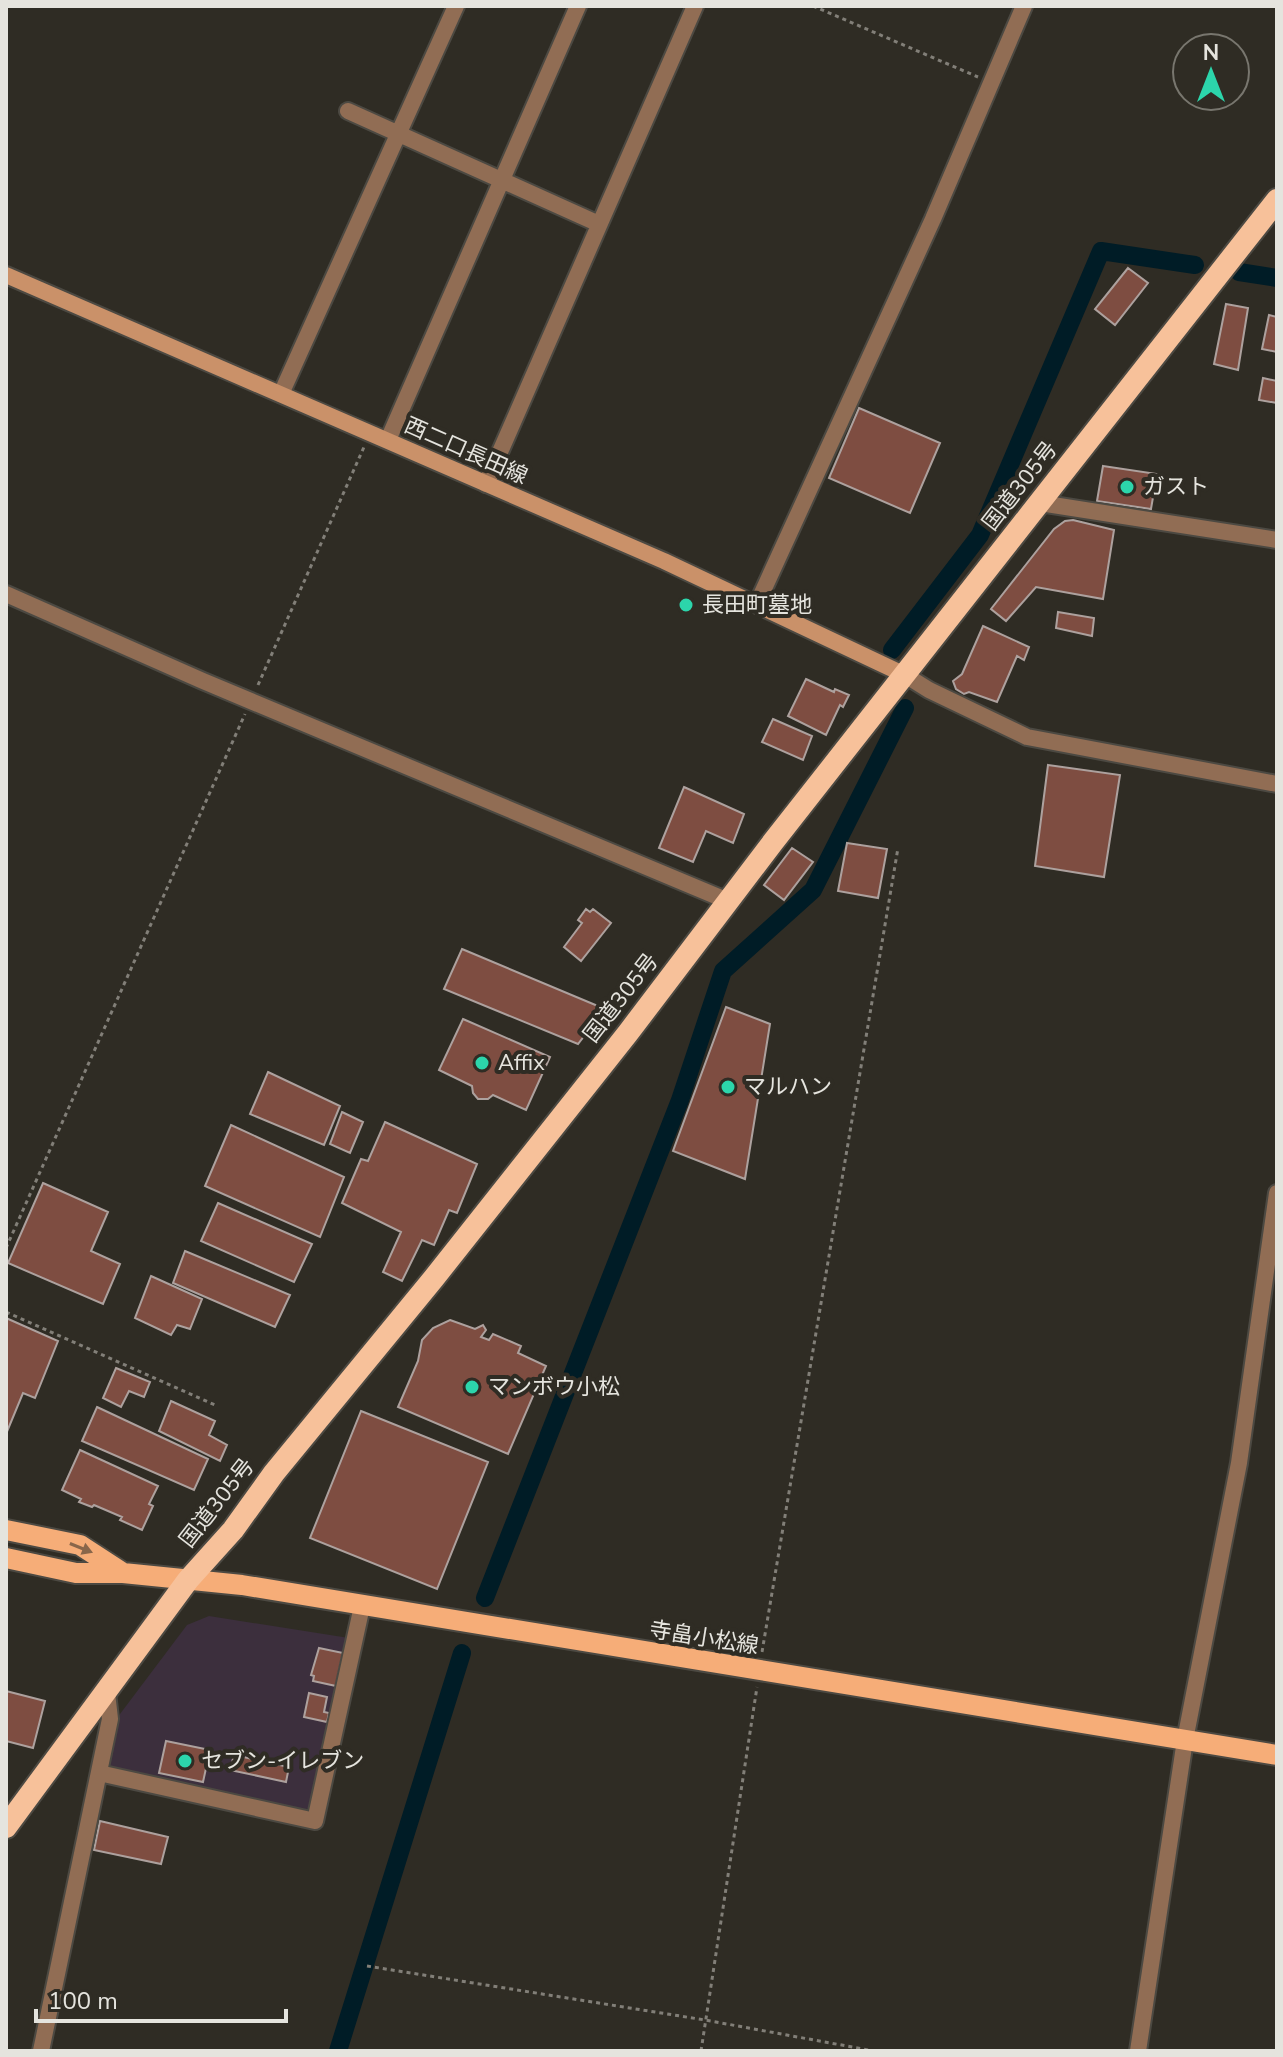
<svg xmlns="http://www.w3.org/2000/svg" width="1283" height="2057" viewBox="0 0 1283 2057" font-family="'Nunito Sans','Noto Sans JP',sans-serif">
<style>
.commercial{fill:#3c2f3d}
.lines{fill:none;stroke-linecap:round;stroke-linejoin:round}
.canal{stroke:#001c26;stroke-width:18}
.building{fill:#7e4d41;stroke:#ada19e;stroke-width:2}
.minor-casing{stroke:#4c4942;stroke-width:20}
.tertiary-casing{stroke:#4c4942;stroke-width:20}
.secondary-casing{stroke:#4c4942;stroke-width:20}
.primary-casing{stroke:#4c4942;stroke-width:24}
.trunk-casing{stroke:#4c4942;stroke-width:26}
.path{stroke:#827f78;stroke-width:3;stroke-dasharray:4 4;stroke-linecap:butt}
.minor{stroke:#916d54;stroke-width:16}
.tertiary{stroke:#916d54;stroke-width:16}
.secondary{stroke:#ca9169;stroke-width:16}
.primary{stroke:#f6ad78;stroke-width:20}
.trunk{stroke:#f7c19a;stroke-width:22}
.oneway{fill:#89664a}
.poi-dot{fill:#2cd5ab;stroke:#2f2c24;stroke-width:3}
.labels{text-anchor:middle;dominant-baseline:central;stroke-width:8;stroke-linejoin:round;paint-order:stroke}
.street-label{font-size:22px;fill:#e5e4de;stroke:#2f2c24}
.poi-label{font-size:22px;fill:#e5e4de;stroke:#2f2c24;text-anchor:start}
</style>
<rect width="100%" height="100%" fill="#2f2c24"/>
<path class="commercial" d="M209,1616L349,1638L311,1806L301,1813L107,1770L117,1718L187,1625Z"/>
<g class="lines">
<path class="canal" d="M1239,272L1277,278
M892,650L980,535L1101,251L1195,265
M485,1598L680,1100L723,971L813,890L905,708
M338,2051L462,1653"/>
</g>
<path class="building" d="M1128,268L1148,283L1115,325L1095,309Z
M1226,304L1248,308L1238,370L1214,364Z
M1269,315L1277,317V352L1262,349Z
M1263,378L1277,381V403L1259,400Z
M859,408L940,443L910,513L829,478Z
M1103,466L1157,474L1151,509L1097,501Z
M1073,520L1114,530L1103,599L1036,587L1006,621L991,609L1054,529L1065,521Z
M1058,612L1094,618L1092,636L1056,628Z
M983,626L1029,647L1024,660L1017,656L997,702L969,692L964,694L956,689L953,681L962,674Z
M806,679L834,692L835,689L849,695L843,707L840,705L826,735L788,716Z
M773,719L812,736L803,760L762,742Z
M1048,765L1120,775L1104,877L1035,866Z
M684,787L744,814L733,843L706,831L693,862L659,848Z
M847,843L887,849L878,898L838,891Z
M792,848L813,862L784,900L764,885Z
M586,909L590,912L593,909L611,923L581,961L564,947L582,923L578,920Z
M462,949L605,1009L578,1044L444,989Z
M726,1007L770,1024L745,1179L673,1151Z
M463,1019L550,1057L526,1110L493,1095L488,1099H478L473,1093L472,1086L439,1070Z
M268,1072L340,1106L324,1145L250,1114Z
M342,1112L363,1122L350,1153L330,1144Z
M385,1122L477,1164L457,1213L449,1210L434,1245L422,1240L402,1281L383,1272L401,1232L342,1203L361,1159L368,1161Z
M231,1125L344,1177L320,1237L205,1186Z
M43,1183L108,1212L91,1251L120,1264L103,1304L8,1263Z
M218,1203L312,1244L294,1282L201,1241Z
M185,1251L290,1295L275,1327L173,1283Z
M151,1276L202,1299L190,1329L177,1325L171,1335L135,1318Z
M6,1318L58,1341L35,1398L23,1393L6,1434Z
M450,1320L475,1329L483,1325L486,1330L481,1337L489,1340L493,1334L521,1346L518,1353L546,1366L508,1454L398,1407L418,1361L422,1340L433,1328Z
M116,1368L150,1382L144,1397L129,1391L121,1407L103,1398Z
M171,1401L215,1421L209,1435L227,1445L220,1461L159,1431Z
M97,1407L208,1459L194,1490L82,1441Z
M361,1411L488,1462L437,1589L310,1538Z
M80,1450L158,1486L149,1504L153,1506L142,1530L120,1520L122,1517L94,1505L92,1507L79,1502L81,1499L62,1490Z
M319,1648L343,1653L336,1686L313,1681L314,1676L311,1675Z
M6,1691L45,1701L33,1748L6,1741Z
M309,1693L327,1697L324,1712L329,1713L327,1722L304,1717Z
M166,1741L210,1750L203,1782L159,1773Z
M234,1755L289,1767L286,1782L230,1770Z
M100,1821L168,1837L161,1864L94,1850Z"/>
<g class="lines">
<g class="minor-casing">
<path id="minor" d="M348,111L599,224
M281,394L456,6
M388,440L578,6
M486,484L695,6
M1040,503L1277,540
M757,604L933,219L1024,6
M905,675L929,690L1027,737L1277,784
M99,1773L315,1821L362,1606
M41,2051L110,1719L107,1693
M1138,2051L1185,1740L1239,1463L1277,1193"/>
</g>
<g class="tertiary-casing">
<path id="tertiary" d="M6,594L203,681L728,901"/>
</g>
<g class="secondary-casing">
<path id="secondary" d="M6,275L664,561L905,675"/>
</g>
<g class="primary-casing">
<path id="primary" d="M6,1530L80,1545L123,1573L242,1585L1277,1755
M6,1558L76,1573H123"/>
</g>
<g class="trunk-casing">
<path id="trunk" d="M6,1827L188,1580L233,1530L274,1473L434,1278L628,1033L773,842L1277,200"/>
</g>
<path class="path" d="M813,6L978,77
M258,685L364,447
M6,1248L245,714
M6,1312L215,1405
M762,1652L898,848
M367,1966L705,2020L874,2051
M701,2051L757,1687"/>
<use href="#minor" class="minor"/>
<use href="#tertiary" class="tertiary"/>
<use href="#secondary" class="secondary"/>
<use href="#primary" class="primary"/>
<use href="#trunk" class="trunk"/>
</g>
<defs><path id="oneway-solid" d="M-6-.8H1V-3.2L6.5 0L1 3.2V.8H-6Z" transform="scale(2)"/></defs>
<use class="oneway" href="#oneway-solid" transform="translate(81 1548) rotate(22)"/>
<g class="poi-dot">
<circle cx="1127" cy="487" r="8"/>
<circle cx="686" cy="605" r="8"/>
<circle cx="482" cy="1063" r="8"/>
<circle cx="728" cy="1087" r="8"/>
<circle cx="472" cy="1387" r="8"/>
<circle cx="185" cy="1761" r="8"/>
</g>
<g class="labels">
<g class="street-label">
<text transform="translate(466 451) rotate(24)">西二口長田線</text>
<text transform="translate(1020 486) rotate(-52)">国道305号</text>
<text transform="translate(621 998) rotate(-52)">国道305号</text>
<text transform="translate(217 1503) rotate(-52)">国道305号</text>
<text transform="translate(704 1638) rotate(9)">寺畠小松線</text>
</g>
<g class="poi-label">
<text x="1143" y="487">ガスト</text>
<text x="702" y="605">長田町墓地</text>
<text x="498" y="1063">Affix</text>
<text x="744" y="1087">マルハン</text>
<text x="488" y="1387">マンボウ小松</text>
<text x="201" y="1761">セブン-イレブン</text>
</g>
</g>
<rect width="1283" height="2057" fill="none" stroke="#e5e4de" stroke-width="16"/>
<g transform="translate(1211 72)"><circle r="38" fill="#2f2c24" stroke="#78766e" stroke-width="2"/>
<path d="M0-6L14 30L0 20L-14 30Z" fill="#2cd5ab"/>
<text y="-12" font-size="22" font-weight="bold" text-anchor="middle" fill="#e5e4de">N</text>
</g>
<path d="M36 2009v12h250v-12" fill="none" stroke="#e5e4de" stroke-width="4"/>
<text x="48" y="2009" font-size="24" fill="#e5e4de" stroke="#2f2c24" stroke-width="6" paint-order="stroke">100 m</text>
</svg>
